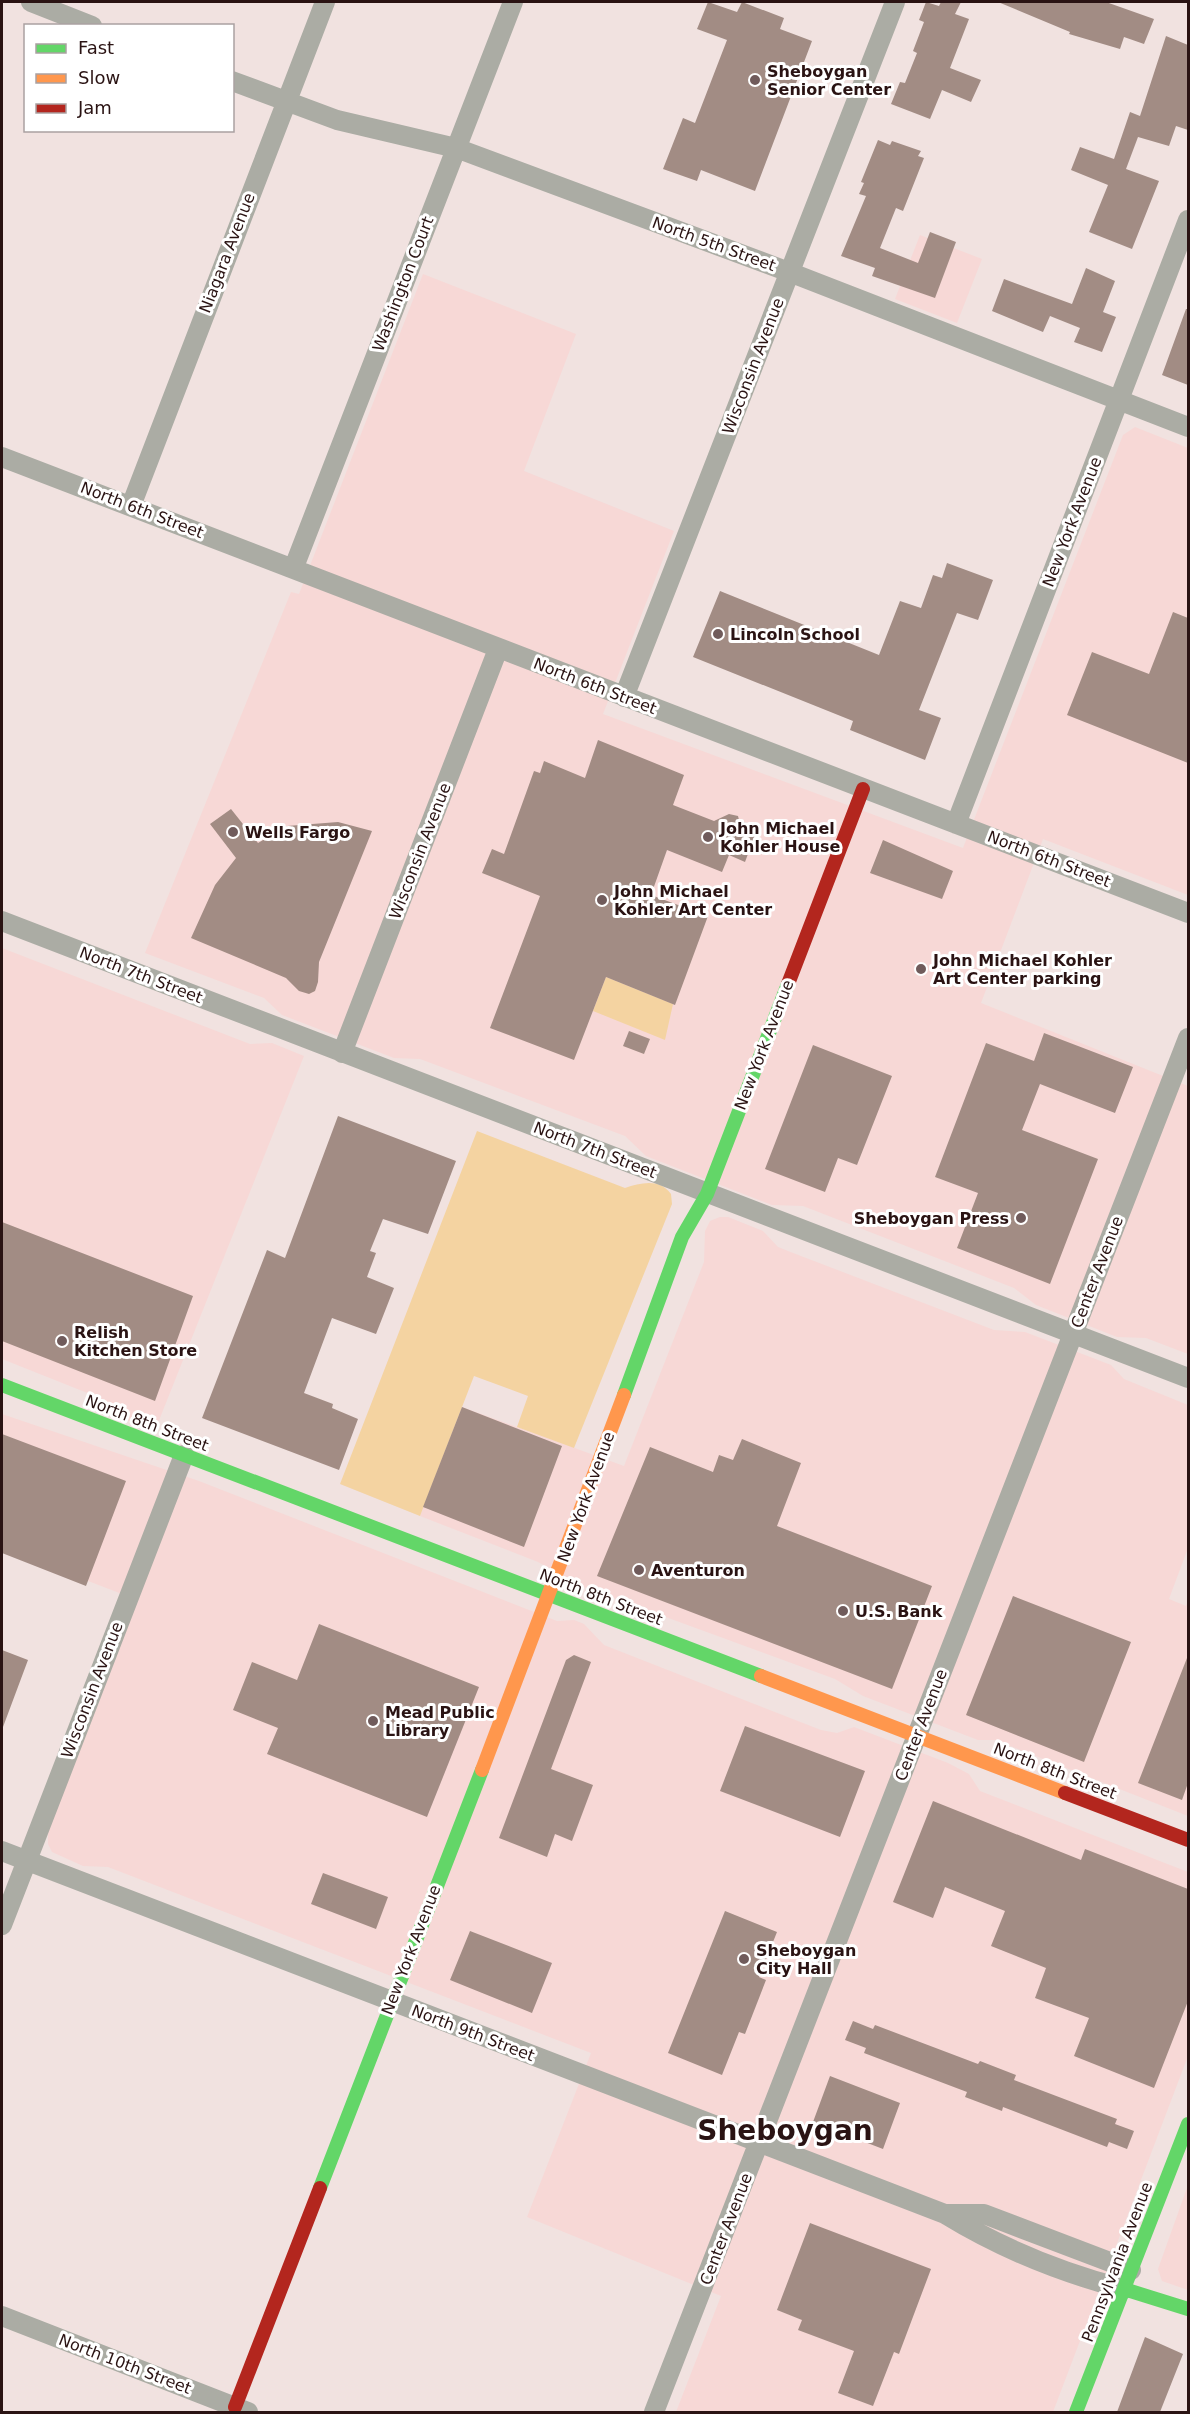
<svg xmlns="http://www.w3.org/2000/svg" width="1190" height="2414" viewBox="0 0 1190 2414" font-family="'DejaVu Sans',sans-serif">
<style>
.built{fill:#f7d8d6}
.green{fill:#f4d3a1}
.building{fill:#a28c84}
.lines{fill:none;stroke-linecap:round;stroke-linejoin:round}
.street{stroke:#abaca4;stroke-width:20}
.fast{stroke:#63d668;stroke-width:14}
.slow{stroke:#ff974d;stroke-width:14}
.jam{stroke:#b3261e;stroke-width:14}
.poi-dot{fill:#705b5b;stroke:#fff;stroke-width:2}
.labels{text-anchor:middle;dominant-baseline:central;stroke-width:6;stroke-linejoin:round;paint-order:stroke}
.poi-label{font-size:16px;font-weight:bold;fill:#2a1313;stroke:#fff;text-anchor:start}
.street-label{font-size:16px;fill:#2a1313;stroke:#fff}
.town-label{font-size:28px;font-weight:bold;fill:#2a1313;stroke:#fff}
</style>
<rect width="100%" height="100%" fill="#f1e2e0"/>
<path class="built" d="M920,235L982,259L957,323L895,299Z
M423,274L576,334L524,471L674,531L603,714L963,848L1123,435L1135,427L1188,448V895L1043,839L981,1003L1188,1086V1354L1146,1338L1117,1337L1036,1305L1014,1288L803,1206L772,1205L646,1156L625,1136L420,1059L394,1058L282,1015L264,998L145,953L291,592L299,594Z
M2,948L250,1044L272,1043L304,1056L154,1433L114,1414L105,1400L2,1359Z
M720,1217H728L763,1231L778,1247L788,1251L994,1330L1025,1332L1111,1365L1124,1379L1188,1405V1548L1169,1599L1186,1606L1188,1600V1816L995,1740H978L863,1696L835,1679L581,1586L538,1562L420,1516L462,1407L624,1466L704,1262L705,1231L710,1221Z
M2,1414L199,1481L557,1621L574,1620L584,1624L604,1645L821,1730L837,1733L854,1727L948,1763L969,1774L980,1791L1188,1872V2056L1053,2412H676L721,2296L527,2217L591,2053L108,1867L83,1866L52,1852L48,1844V1832L135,1599L2,1548Z
M1188,2185V2290L1162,2281L1158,2269Z"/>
<path class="green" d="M606,977L673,1004L665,1040L593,1011Z
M477,1131L625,1188C641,1183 659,1178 671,1194L672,1204L574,1448L517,1427L528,1396L474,1376L420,1516L340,1484Z"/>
<path class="building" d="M708,2L737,12L742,2L784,18L780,29L812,41L755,191L701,170L697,181L663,169L683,118L695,123L727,40L697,29Z
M926,2L939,6L941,2H961L955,14L969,19L950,68L981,80L971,102L942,90L930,119L891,104L900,82L905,83L917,53L913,51L924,22L919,20Z
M998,2H1106L1154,19L1144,44L1124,37L1120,49L1069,34L1070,32Z
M1166,36L1188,45V130L1176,126L1169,146L1138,137L1126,169L1159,181L1132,249L1089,232L1108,185L1071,170L1080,147L1114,159L1130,112L1140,116Z
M878,140L890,145L892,141L921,151L918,156L924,158L903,211L896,208L880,248L918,263L930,232L956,242L935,298L872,276L875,268L841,256L866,196L859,194L864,183L861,182Z
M1086,268L1115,281L1103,312L1116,317L1102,352L1074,342L1080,328L1050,316L1043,332L992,311L1004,279L1072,304Z
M1186,309H1188V385L1162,375Z
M947,563L993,580L978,620L957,613L919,710L941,718L925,760L850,730L853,721L693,657L720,591L879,655L900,601L921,608L933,575L942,578Z
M1173,612L1188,618V763L1067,715L1092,652L1149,674Z
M598,740L684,775L673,805L714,821L729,814L738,816L739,820L758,827L745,862L729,855L722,872L667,850L651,895L708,916L675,1005L606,977L574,1060L490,1028L540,896L482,873L492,849L504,854L534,771L540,773L544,761L585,778Z
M231,809L258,843L287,826L338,822L372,831L319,962L318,982L315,991L309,994L299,991L286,978L191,938L215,885L236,858L210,824Z
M883,840L953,871L942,899L870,873Z
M629,1031L650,1039L644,1054L623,1046Z
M1044,1033L1133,1067L1115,1113L1040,1084L1022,1130L1098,1159L1050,1284L957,1248L978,1193L935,1177L986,1043L1034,1061Z
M813,1045L892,1076L857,1165L838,1158L825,1192L765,1169Z
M338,1116L456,1161L428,1234L383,1219L370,1251L376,1253L367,1277L394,1288L376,1334L332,1318L304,1393L333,1404L332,1408L358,1419L339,1470L202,1418L267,1250L285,1258Z
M2,1222L193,1296L155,1401L2,1341Z
M462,1407L562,1446L524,1547L423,1507Z
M2,1434L126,1481L86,1586L2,1553Z
M742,1439L801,1463L777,1526L932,1586L892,1689L597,1576L650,1447L713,1472L719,1455L733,1460Z
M1013,1596L1131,1642L1084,1762L966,1715Z
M319,1624L479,1687L427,1817L267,1754L278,1728L233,1710L252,1662L297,1680Z
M2,1650L28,1660L3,1727L2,1726Z
M574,1655L591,1662L551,1769L593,1785L572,1841L555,1834L547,1857L499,1838L566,1660Z
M1187,1658L1188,1783L1182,1800L1138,1783Z
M745,1726L865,1771L840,1837L720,1791Z
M933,1801L1081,1860L1085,1849L1188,1889V2001L1154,2088L1074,2056L1089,2018L1035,1998L1046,1968L991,1946L1005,1911L945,1887L933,1918L893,1902Z
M323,1873L388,1897L376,1929L311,1904Z
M725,1911L777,1932L759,1977L766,1980L745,2034L739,2032L722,2075L668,2053Z
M470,1931L552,1963L532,2013L450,1980Z
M853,2021L873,2029L875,2025L978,2064L980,2061L1016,2075L1014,2080L1117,2119L1115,2124L1134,2131L1127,2149L1109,2142L1107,2147L1003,2107L1002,2111L965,2097L967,2092L864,2053L866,2048L845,2040Z
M830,2076L900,2103L883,2149L813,2122Z
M810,2223L931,2269L899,2354L894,2352L873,2406L838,2393L854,2351L798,2330L802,2320L777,2310Z
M1145,2337L1183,2354L1160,2412H1117Z"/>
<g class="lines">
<path class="street" d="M31,2L92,26
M232,81L337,120L456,148L789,272L1188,427
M2,457L1188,913
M131,506L325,2
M294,567L513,2
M624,697L895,2
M956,824L1188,220
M2,921L1188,1378
M342,1053L498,649
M2,1851L945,2214C1002,2249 1059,2272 1124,2289
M2,1925L184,1455
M945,2214H984L1131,2270
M2,2316L248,2412
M654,2412L1188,1038"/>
<path class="fast" d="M2,1385L761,1676
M624,1395L682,1237L707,1194L788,984
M320,2188L482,1770
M1124,2289L1188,2309
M1076,2412L1188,2124"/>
<path class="slow" d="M761,1676L1065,1793
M482,1770L624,1395"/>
<path class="jam" d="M788,984L863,789
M1065,1793L1188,1840
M235,2407L320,2188"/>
</g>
<g class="poi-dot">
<circle cx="755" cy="80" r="6"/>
<circle cx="718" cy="634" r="6"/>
<circle cx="233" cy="832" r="6"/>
<circle cx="708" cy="837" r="6"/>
<circle cx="602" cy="900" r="6"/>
<circle cx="921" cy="969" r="6"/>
<circle cx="1021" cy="1218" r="6"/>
<circle cx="62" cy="1341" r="6"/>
<circle cx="639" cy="1570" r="6"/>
<circle cx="843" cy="1611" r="6"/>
<circle cx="373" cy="1721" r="6"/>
<circle cx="744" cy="1959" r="6"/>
</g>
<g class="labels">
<g class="poi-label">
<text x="767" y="71">Sheboygan<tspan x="767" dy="18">Senior Center</tspan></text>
<text x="730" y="634">Lincoln School</text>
<text x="720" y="828">John Michael<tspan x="720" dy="18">Kohler House</tspan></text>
<text x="245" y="832">Wells Fargo</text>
<text x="614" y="891">John Michael<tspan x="614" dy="18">Kohler Art Center</tspan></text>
<text x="933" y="960">John Michael Kohler<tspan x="933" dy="18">Art Center parking</tspan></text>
<text x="1009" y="1218" text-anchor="end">Sheboygan Press</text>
<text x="74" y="1332">Relish<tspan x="74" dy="18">Kitchen Store</tspan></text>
<text x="651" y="1570">Aventuron</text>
<text x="855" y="1611">U.S. Bank</text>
<text x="385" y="1712">Mead Public<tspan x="385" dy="18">Library</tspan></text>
<text x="756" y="1950">Sheboygan<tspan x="756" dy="18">City Hall</tspan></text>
</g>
<g class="street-label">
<text transform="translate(714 244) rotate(20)">North 5th Street</text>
<text transform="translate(227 253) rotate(-69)">Niagara Avenue</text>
<text transform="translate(403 284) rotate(-69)">Washington Court</text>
<text transform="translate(753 366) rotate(-69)">Wisconsin Avenue</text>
<text transform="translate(142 510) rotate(21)">North 6th Street</text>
<text transform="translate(1072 522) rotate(-69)">New York Avenue</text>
<text transform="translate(595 686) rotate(21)">North 6th Street</text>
<text transform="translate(420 851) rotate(-69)">Wisconsin Avenue</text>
<text transform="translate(1049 859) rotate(21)">North 6th Street</text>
<text transform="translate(141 975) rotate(21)">North 7th Street</text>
<text transform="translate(764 1045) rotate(-69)">New York Avenue</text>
<text transform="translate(595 1150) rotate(21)">North 7th Street</text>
<text transform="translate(1097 1272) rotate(-69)">Center Avenue</text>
<text transform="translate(147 1423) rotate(21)">North 8th Street</text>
<text transform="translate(586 1497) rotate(-70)">New York Avenue</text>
<text transform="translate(601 1597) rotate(21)">North 8th Street</text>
<text transform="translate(92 1690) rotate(-69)">Wisconsin Avenue</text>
<text transform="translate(921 1725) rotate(-69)">Center Avenue</text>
<text transform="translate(1055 1771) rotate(21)">North 8th Street</text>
<text transform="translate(411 1950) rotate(-69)">New York Avenue</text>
<text transform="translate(473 2033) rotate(21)">North 9th Street</text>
<text transform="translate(726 2229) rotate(-69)">Center Avenue</text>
<text transform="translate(1117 2262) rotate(-69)">Pennsylvania Avenue</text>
<text transform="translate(125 2364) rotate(21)">North 10th Street</text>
</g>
<g class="town-label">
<text x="785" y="2130">Sheboygan</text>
</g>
</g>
<rect width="1190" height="2414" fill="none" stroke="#2a1313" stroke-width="6"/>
<rect x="24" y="24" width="210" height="108" fill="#ffffff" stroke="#aaa1a1" stroke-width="1.5"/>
<rect x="36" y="44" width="30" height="9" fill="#63d668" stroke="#aaa1a1" stroke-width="1.5"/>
<text x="78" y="54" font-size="18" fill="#2a1313">Fast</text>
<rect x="36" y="74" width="30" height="9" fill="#ff974d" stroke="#aaa1a1" stroke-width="1.5"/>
<text x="78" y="84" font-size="18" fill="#2a1313">Slow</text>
<rect x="36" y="104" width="30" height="9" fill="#b3261e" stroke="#aaa1a1" stroke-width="1.5"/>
<text x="78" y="114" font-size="18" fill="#2a1313">Jam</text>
</svg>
